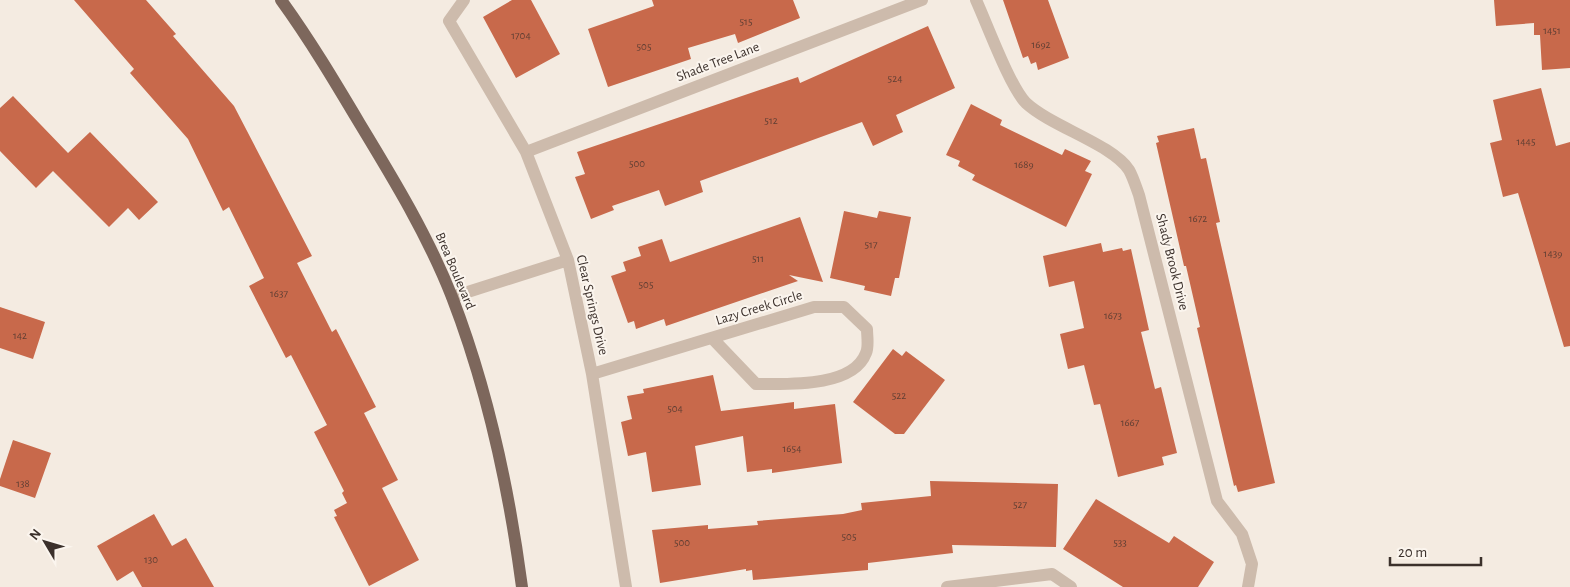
<svg xmlns="http://www.w3.org/2000/svg" width="1570" height="587" viewBox="0 0 1570 587" font-family="'Alegreya Sans',sans-serif">
<style>
.building{fill:#c8694b}
.lines{fill:none;stroke-linecap:round;stroke-linejoin:round}
.street{stroke:#cdbbac;stroke-width:12}
.primary{stroke:#7d675c;stroke-width:12}
.labels{text-anchor:middle;dominant-baseline:central;stroke-width:4;stroke-linejoin:round;paint-order:stroke}
.number-label{font-size:11px;fill:#5e3e33}
.street-label{font-size:14px;fill:#3b302b;stroke:#fbf5ee}
</style>
<rect width="100%" height="100%" fill="#f4ebe1"/>
<path class="building" d="M74,0H146L176,34L173,36L234,106L312,256L297,263L332,332L336,329L376,407L364,413L398,480L382,488L419,560L369,586L334,517L337,516L334,510L347,503L342,493L344,491L314,432L327,425L291,355L286,358L249,286L264,278L229,207L223,211L188,139L130,73L134,69Z
M512,0H531L560,54L516,78L483,17Z
M652,0H793L800,18L738,43L735,34L688,48L691,59L608,87L588,29L654,6Z
M1003,0H1048L1069,58L1038,70L1036,62L1031,64L1028,56L1023,58Z
M1494,0H1570V68L1542,70L1540,35H1534V23L1496,26Z
M928,26L955,88L896,115L903,132L873,146L862,122L700,181L703,192L665,206L659,190L612,206L614,210L591,219L575,177L585,174L577,152L798,77L800,83Z
M1541,88L1556,146L1570,142V346L1564,347L1518,193L1503,197L1490,143L1502,140L1493,100Z
M13,96L68,153L90,132L158,202L139,220L128,208L109,227L53,171L36,188L0,151V108Z
M971,104L1002,120L1000,125L1062,155L1065,149L1091,161L1085,171L1092,174L1066,227L972,180L975,175L958,166L960,161L946,155Z
M1194,128L1201,159L1206,158L1220,222L1216,223L1275,483L1238,492L1236,485L1234,486L1197,328L1200,327L1186,266H1184L1156,143L1159,142L1157,136Z
M844,211L877,218L879,211L911,217L899,278H895L891,296L864,290L865,286L830,278Z
M800,217L823,282L789,275L798,281L666,326L664,319L636,329L634,321L628,323L611,276L626,271L623,262L641,256L638,247L662,239L670,262Z
M1101,243L1103,252L1122,248L1123,251L1131,249L1149,330L1141,332L1155,389L1161,387L1177,453L1162,457L1164,465L1118,477L1100,404L1094,405L1084,365L1068,369L1060,334L1084,328L1074,281L1049,287L1043,256Z
M0,307L45,322L33,359L0,348Z
M893,349L902,356L906,351L945,380L904,434H895L853,402Z
M713,375L721,411L794,402V409L835,404L842,463L772,473V469L747,472L743,436L695,446L701,485L652,492L646,452L628,456L621,422L632,419L627,396L644,393L643,389Z
M13,440L51,453L35,498L0,486V479Z
M930,481L1058,484L1056,547L952,545L953,553L868,563V570L753,580L752,570L746,571V569L660,583L652,530L708,525V529L758,525L757,521L843,514L862,510L861,503L931,496Z
M1096,499L1169,543L1174,536L1214,562L1198,587H1123L1063,549Z
M154,514L172,546L186,538L214,587H142L133,571L117,581L97,546Z"/>
<g class="lines">
<path class="street" d="M464,0L449,21L526,152L568,260L592,374L626,587
M976,0C987,24 1010,87 1026,103C1052,127 1112,144 1129,170C1133,177 1136,187 1139,195L1217,501L1242,534L1252,564L1248,587
M526,152L922,0
M452,297L568,260
M592,374L814,307H844L867,329C867,336 869,347 866,353C853,388 786,384 756,384L712,338
M947,587L1052,574L1071,587"/>
<path class="primary" d="M281,0C310,40 335,82 360,124C394,180 428,236 452,297C488,390 509,489 522,587"/>
</g>
<g class="labels">
<g class="number-label">
<text x="746" y="21">515</text>
<text x="1552" y="30">1451</text>
<text x="521" y="35">1704</text>
<text x="1041" y="44">1692</text>
<text x="644" y="46">505</text>
<text x="895" y="78">524</text>
<text x="771" y="120">512</text>
<text x="1526" y="141">1445</text>
<text x="637" y="163">500</text>
<text x="1024" y="164">1689</text>
<text x="1198" y="218">1672</text>
<text x="871" y="244">517</text>
<text x="1553" y="253">1439</text>
<text x="758" y="258">511</text>
<text x="646" y="284">505</text>
<text x="279" y="293">1637</text>
<text x="1113" y="315">1673</text>
<text x="20" y="335">142</text>
<text x="899" y="395">522</text>
<text x="675" y="408">504</text>
<text x="1130" y="422">1667</text>
<text x="792" y="448">1654</text>
<text x="23" y="483">138</text>
<text x="1020" y="504">527</text>
<text x="849" y="536">505</text>
<text x="682" y="542">500</text>
<text x="1120" y="542">533</text>
<text x="151" y="559">130</text>
</g>
<g class="street-label">
<text transform="translate(718 62) rotate(-21)">Shade Tree Lane</text>
<text transform="translate(1172 262) rotate(76)">Shady Brook Drive</text>
<text transform="translate(455 271) rotate(67)">Brea Boulevard</text>
<text transform="translate(592 305) rotate(77)">Clear Springs Drive</text>
<text transform="translate(759 308) rotate(-17)">Lazy Creek Circle</text>
</g>
</g>
<g transform="translate(45 542) rotate(308)" stroke="#fbf5ee" stroke-width="4" paint-order="stroke">
<path d="M0-4L9 19L0 12L-9 19Z" fill="#3b302b"/>
<text y="-8" font-size="14" font-weight="bold" text-anchor="middle" fill="#3b302b">N</text>
</g>
<path d="M1390 557v8h91v-8" fill="none" stroke="#3b302b" stroke-width="2.5"/>
<text x="1398" y="557" font-size="15" fill="#3b302b" stroke="#fbf5ee" stroke-width="4" paint-order="stroke">20 m</text>
</svg>
